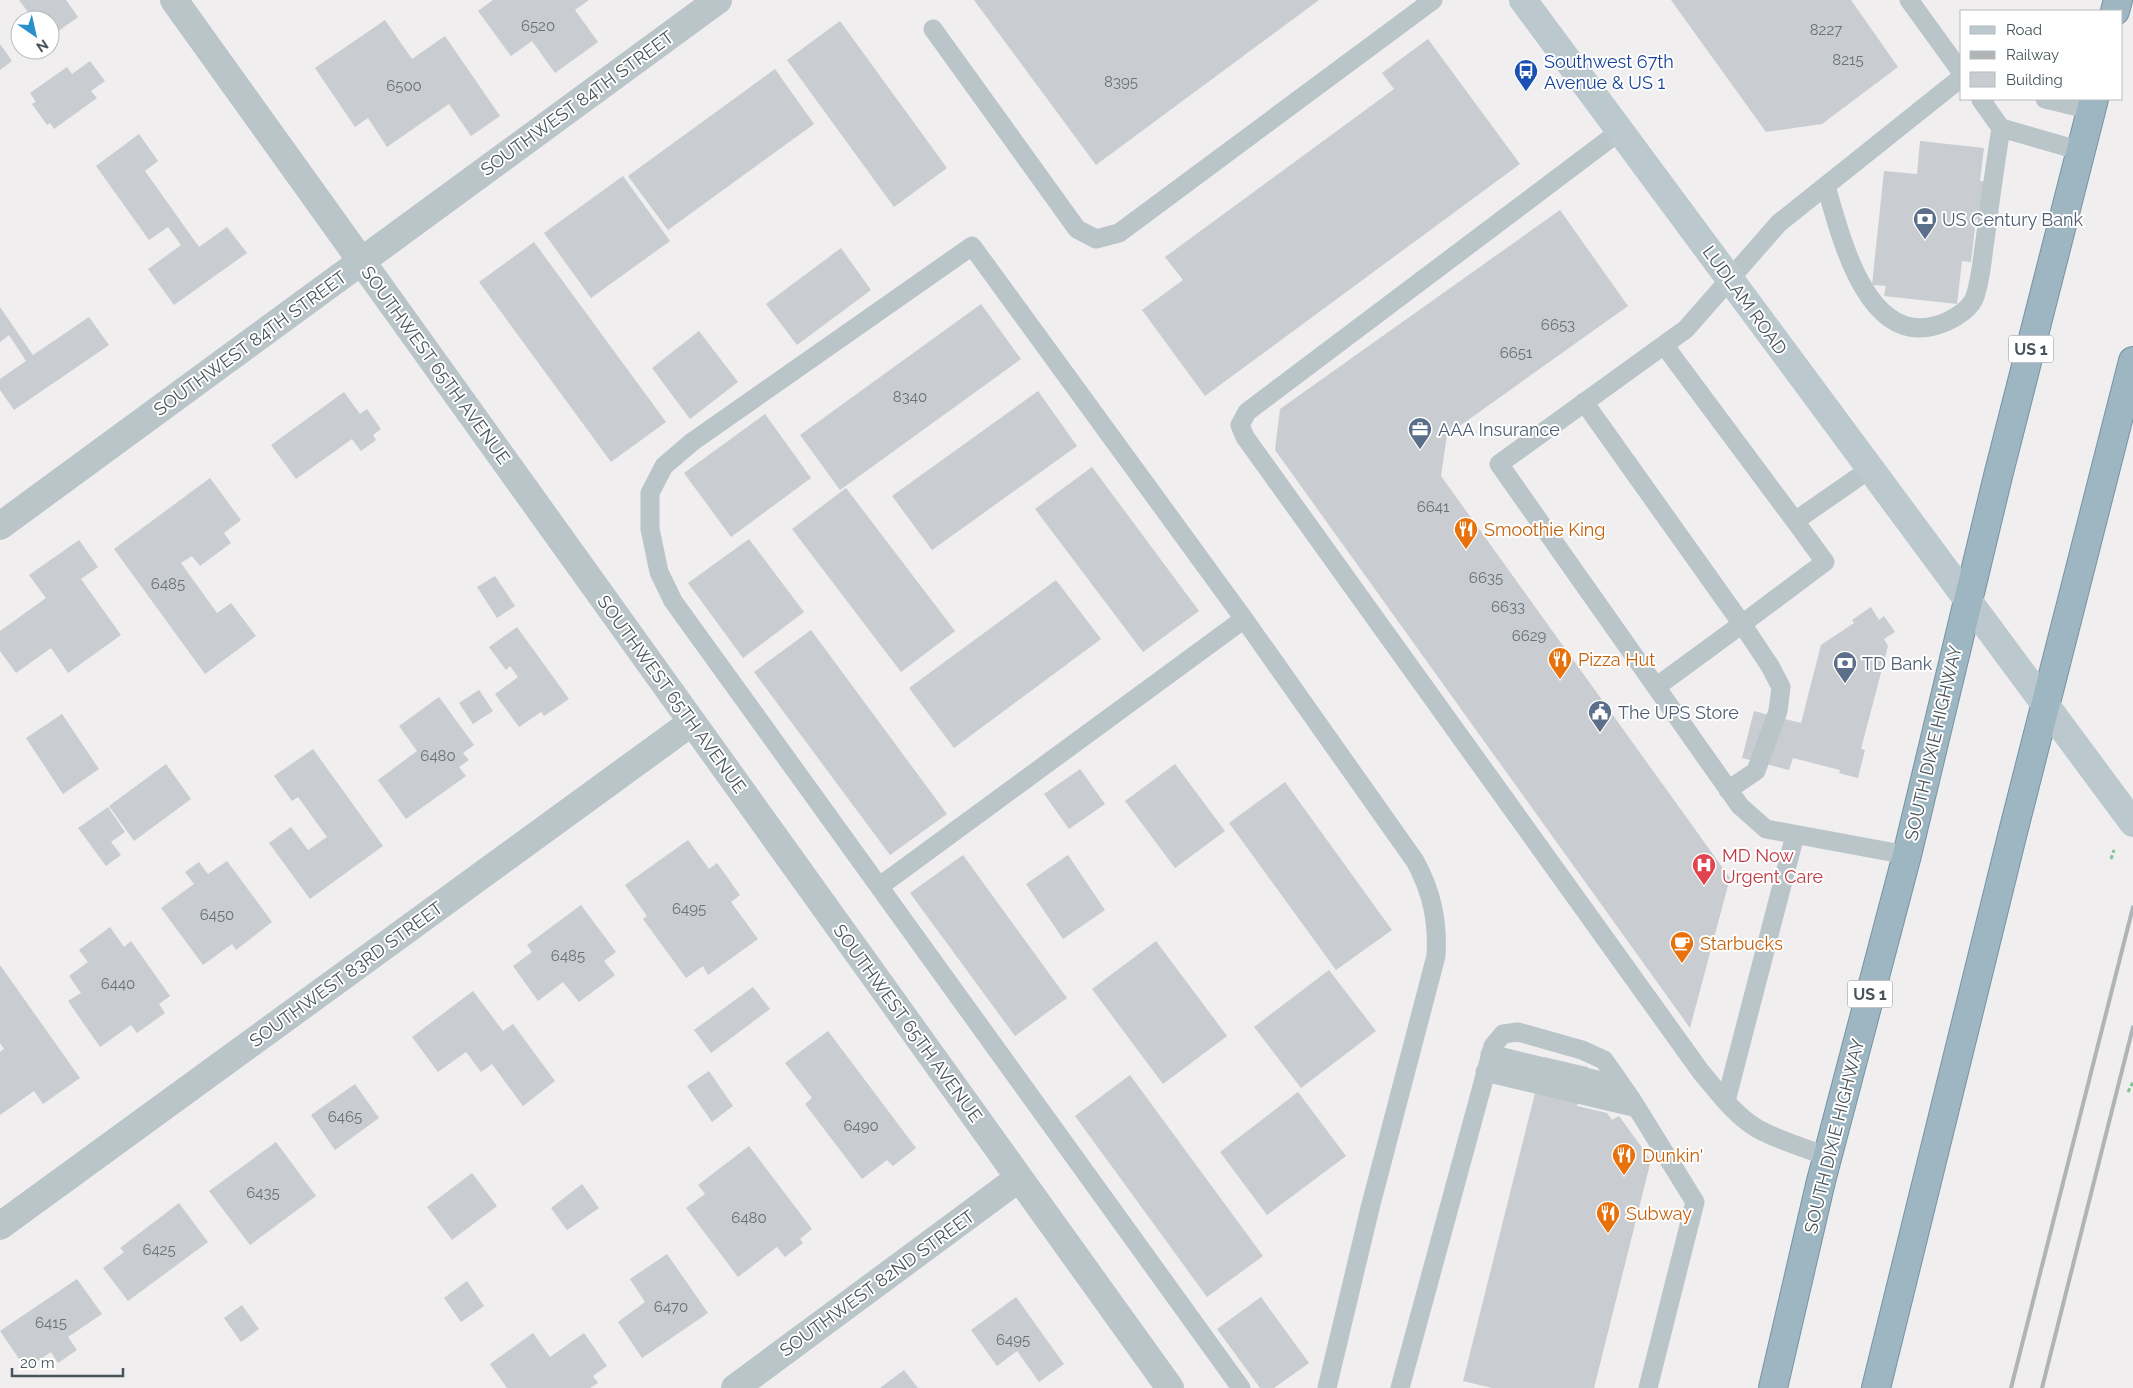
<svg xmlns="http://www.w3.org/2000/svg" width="2133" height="1388" viewBox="0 0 2133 1388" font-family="Raleway,sans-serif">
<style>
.building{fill:#c9ccd0}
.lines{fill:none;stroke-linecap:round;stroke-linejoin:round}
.trunk-casing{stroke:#7594a4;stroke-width:30}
.path{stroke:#7bc593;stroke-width:3;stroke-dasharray:4 2.5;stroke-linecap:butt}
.service{stroke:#bac5c9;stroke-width:19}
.minor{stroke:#bac5c9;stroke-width:28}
.secondary{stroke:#bbc8ce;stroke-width:28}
.trunk{stroke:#9db6c1;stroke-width:28}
.rail{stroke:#b0b4b7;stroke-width:4}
.labels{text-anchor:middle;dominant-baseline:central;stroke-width:4;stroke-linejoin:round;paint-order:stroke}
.number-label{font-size:15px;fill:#687277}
.shield{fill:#fff;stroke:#7f878b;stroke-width:1}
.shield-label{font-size:16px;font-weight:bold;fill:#485459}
.transit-label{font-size:18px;fill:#164399;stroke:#fff;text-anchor:start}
.street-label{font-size:18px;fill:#485459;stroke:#fff}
.service-label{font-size:18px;fill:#4e5e75;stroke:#fff;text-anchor:start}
.food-label{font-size:18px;fill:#c56008;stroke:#fff;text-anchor:start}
.health-label{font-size:18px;fill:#be3a42;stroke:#fff;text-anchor:start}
</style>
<rect width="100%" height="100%" fill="#f0eeee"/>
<path class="building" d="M19,0H66L78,17L50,37V20H34Z
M493,0H589L575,10L598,42L555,73L532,41L511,56L478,11Z
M974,0H1319L1096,165Z
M1671,0H1851L1898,67L1822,124L1766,132Z
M385,20L412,59L445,36L500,116L471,136L449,104L387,147L368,118L355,127L315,68Z
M840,21L947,168L894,207L787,60Z
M1428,39L1520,164L1205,396L1142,310L1183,280L1165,257L1394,89L1382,73Z
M0,44L12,61L0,70Z
M90,61L105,81L91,91L97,98L54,129L50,123L47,125L32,104L36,102L30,93L67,67L72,74Z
M775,69L814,124L668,230L628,176Z
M139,134L158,161L145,171L199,247L227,227L247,253L174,305L148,269L181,245L168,227L149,240L96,166Z
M1920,141L1984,148L1980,181L1996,182L1993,220L1976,219L1971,262L1962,261L1957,304L1884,296L1886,286L1872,285L1884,171L1917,174Z
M623,176L670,241L591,298L544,233Z
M1560,210L1628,306L1447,435L1441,476L1730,878L1690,1028L1275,450L1280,409Z
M534,242L666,422L611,462L479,282Z
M841,248L871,290L797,345L766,304Z
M981,304L1021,359L840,490L800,435Z
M0,307L33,355L89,317L109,345L14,410L0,390V379L26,361L9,335L0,342Z
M699,331L738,382L690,419L652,368Z
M1038,391L1077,446L932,550L892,496Z
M344,392L360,414L367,409L381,429L373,435L376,440L361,451L352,439L296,479L271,445Z
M765,414L811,478L731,537L684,473Z
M1092,467L1199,611L1143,652L1035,509Z
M210,478L241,520L224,533L231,543L200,566L192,556L181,563L217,613L231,603L256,636L205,674L114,549Z
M846,488L955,631L901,672L792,529Z
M749,539L804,612L743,658L688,583Z
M79,540L98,567L81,579L121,635L68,673L51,648L16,673L0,651V631L46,598L29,575Z
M495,576L515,606L497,618L477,587Z
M1056,580L1101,639L954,748L909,688Z
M1871,607L1879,620L1884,616L1895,632L1884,639L1888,646L1861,749L1865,750L1858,778L1839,773L1840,770L1793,758L1789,770L1742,758L1754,711L1801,723L1821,645L1854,623L1852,620Z
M517,627L569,699L544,716L541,712L519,727L495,694L518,677L510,666L506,670L489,647Z
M811,630L947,814L890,855L754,672Z
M479,690L493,711L473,724L459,703Z
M439,697L474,745L463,753L469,760L459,767L466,776L406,819L378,780L417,751L399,726Z
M62,714L99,769L63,794L26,738Z
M313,749L383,846L310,899L269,843L291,827L308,850L327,837L298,797L292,801L274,776Z
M166,764L191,799L134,841L109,806Z
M1175,764L1225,831L1175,868L1125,801Z
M1080,769L1105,804L1069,829L1044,794Z
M1285,782L1392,930L1336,970L1229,823Z
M108,807L125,832L111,842L121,855L106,866L78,828Z
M688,840L709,869L717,863L740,895L731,902L758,939L708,975L703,966L686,978L643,919L647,916L625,885Z
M963,855L1067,998L1015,1036L910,893Z
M1068,855L1105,910L1063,939L1026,884Z
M227,861L272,922L236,950L232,944L203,965L161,908L194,884L185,872L199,862L208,874Z
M581,905L616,952L604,961L615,975L579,1002L563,982L538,1001L513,966L532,952L527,945Z
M110,927L124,947L131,941L170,996L159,1004L165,1013L137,1033L131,1025L100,1047L68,1001L81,993L69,976L88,962L79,950Z
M1156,941L1227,1036L1163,1084L1092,989Z
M0,965L80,1078L43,1104L34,1091L0,1115V1052L4,1049L0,1043Z
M1329,970L1376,1031L1301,1088L1254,1027Z
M753,987L770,1009L711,1053L694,1030Z
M473,991L503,1031L513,1024L555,1081L523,1106L492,1064L481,1072L466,1052L438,1072L412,1037Z
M828,1031L916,1148L893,1166L887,1160L862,1179L805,1104L812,1098L785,1063Z
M1544,1057L1588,1067L1577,1106L1607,1113L1612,1120L1619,1116L1651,1160L1594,1388H1492L1463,1381Z
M709,1071L733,1106L712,1122L687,1086Z
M1130,1075L1263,1256L1207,1297L1075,1116Z
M355,1084L379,1118L335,1150L311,1115Z
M1298,1092L1346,1156L1267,1215L1220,1152Z
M276,1142L316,1196L250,1245L209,1191Z
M749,1146L812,1229L800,1239L803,1243L785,1257L777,1247L738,1277L686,1208L705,1194L698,1185Z
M472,1173L497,1206L452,1240L427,1207Z
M582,1184L599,1208L567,1230L551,1208Z
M179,1203L208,1242L128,1301L103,1268L124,1252L120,1248Z
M667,1254L708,1313L642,1358L618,1322L645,1302L630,1279Z
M77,1279L102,1314L68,1337L77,1350L58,1363L51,1352L26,1369L0,1331Z
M467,1281L484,1306L461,1322L444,1298Z
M1016,1297L1064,1364L1039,1382L1017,1351L997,1366L971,1330Z
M1261,1297L1309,1363L1274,1388H1260L1217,1329Z
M242,1305L259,1329L241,1342L224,1318Z
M533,1333L550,1357L584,1333L607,1366L593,1376L598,1383L590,1388H507L490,1364Z
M904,1370L918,1388H880Z"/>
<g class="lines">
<g class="trunk-casing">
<path id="trunk" d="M2115,11L2118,0
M1773,1388L1821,1181L1907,855L1998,476L2094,99
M1876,1388L2013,832L2133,361"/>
</g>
<path class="path" d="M2111,859L2114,850
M2128,1092L2133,1082"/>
<path class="service" d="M1909,0L1962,73
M933,29L1077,229L1096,239L1119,233L1433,0
M1985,99L1981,100L2001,128L2081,151
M2045,99L2091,110
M1620,131L1247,412L1240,425L1245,437L1701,1072C1718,1092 1735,1116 1758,1129C1780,1141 1804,1148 1827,1156
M1826,186C1840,233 1865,344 1934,326C1947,323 1968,312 1974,299C1981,281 1982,259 1985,240C1990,202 1995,165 2001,128
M1664,345L1795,521
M1584,402L1742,624L1656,687
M1728,790L1756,771L1778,711L1781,687L1770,666L1742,624L1825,562L1795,521L1870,469
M1907,855L1766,829L1740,806L1499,464L1686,329L1779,223L1962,77
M880,886L1244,619
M1490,1054L1622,1086
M1485,1072L1637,1108
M1726,1101L1795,835
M1241,1388L673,601L659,572L650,529V493L664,466L692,442L972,246L1244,619L1415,861C1432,892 1438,921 1436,956L1370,1208L1327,1388
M1400,1388L1493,1046L1503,1034L1518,1032L1582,1050L1604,1060L1632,1100L1695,1202L1648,1388"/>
<path class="minor" d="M174,0L1170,1388
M0,526L718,0
M0,1226L692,722
M735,1388L1019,1178"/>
<path class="secondary" d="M1523,0L2133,823"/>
<use href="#trunk" class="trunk"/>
<path class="rail" d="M2011,1388L2133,907
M2042,1388L2133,1027"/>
</g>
<defs>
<g id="bus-pin" transform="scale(1.25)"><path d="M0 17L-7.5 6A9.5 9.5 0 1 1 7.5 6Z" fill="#1a4fb4" stroke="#fff"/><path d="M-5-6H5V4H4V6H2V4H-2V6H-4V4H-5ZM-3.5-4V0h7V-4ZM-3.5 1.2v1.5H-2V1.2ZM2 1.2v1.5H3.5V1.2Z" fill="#fff"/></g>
<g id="bank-pin" transform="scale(1.25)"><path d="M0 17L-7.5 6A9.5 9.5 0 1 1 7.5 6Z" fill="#5c6f8a" stroke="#fff"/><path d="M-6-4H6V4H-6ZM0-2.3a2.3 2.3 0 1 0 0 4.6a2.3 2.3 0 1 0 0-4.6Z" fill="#fff"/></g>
<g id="office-pin" transform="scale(1.25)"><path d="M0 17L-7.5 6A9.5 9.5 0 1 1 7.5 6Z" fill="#5c6f8a" stroke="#fff"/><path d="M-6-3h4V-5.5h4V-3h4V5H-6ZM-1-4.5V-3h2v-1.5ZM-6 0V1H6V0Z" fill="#fff"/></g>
<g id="restaurant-pin" transform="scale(1.25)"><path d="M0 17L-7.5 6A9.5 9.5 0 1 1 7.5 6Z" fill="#e8710a" stroke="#fff"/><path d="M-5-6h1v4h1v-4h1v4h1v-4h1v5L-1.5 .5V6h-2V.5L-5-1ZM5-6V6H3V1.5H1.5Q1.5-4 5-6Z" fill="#fff"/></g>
<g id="civic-pin" transform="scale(1.25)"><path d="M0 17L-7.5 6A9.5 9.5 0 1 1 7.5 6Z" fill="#5c6f8a" stroke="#fff"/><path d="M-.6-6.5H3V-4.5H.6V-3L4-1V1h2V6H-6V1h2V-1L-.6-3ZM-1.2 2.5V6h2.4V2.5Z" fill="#fff"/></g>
<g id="hospital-pin" transform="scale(1.25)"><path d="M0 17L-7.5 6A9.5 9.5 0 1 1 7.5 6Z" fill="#e0444e" stroke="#fff"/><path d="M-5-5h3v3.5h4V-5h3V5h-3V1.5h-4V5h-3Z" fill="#fff"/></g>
<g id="cafe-pin" transform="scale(1.25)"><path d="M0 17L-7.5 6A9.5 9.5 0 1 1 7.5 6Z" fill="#e8710a" stroke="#fff"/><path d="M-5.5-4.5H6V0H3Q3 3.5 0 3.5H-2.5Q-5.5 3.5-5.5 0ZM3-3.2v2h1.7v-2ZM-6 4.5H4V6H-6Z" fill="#fff"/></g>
</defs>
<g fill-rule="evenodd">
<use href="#bus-pin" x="1526" y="71"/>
<use href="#bank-pin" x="1925" y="219"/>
<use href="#office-pin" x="1420" y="429"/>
<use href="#restaurant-pin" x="1466" y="529"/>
<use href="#restaurant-pin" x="1560" y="659"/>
<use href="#bank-pin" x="1845" y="663"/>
<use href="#civic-pin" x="1600" y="712"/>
<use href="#hospital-pin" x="1704" y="865"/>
<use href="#cafe-pin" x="1682" y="943"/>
<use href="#restaurant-pin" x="1624" y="1155"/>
<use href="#restaurant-pin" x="1608" y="1213"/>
</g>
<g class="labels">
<g class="number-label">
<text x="538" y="26">6520</text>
<text x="1826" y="30">8227</text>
<text x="1848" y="60">8215</text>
<text x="1121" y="82">8395</text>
<text x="404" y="86">6500</text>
<text x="1558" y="325">6653</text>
<text x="1516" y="353">6651</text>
<text x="910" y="397">8340</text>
<text x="1433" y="507">6641</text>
<text x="1486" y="578">6635</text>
<text x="168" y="584">6485</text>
<text x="1508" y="607">6633</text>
<text x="1529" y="636">6629</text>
<text x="438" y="756">6480</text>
<text x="689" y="909">6495</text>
<text x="217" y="915">6450</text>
<text x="568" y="956">6485</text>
<text x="118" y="984">6440</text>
<text x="345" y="1117">6465</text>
<text x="861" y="1126">6490</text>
<text x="263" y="1193">6435</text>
<text x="749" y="1218">6480</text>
<text x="159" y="1250">6425</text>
<text x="671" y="1307">6470</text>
<text x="51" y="1323">6415</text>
<text x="1013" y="1340">6495</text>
</g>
<g class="shield">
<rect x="2008.5" y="335.5" width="45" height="27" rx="4"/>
<rect x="1847.5" y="980.5" width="45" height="27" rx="4"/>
</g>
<g class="shield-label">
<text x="2031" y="349">US 1</text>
<text x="1870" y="994">US 1</text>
</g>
<g class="transit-label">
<text x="1544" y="61">Southwest 67th<tspan x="1544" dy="21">Avenue &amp; US 1</tspan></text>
</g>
<g class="street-label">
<text transform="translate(577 103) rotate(-36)">SOUTHWEST 84TH STREET</text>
<text transform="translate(1745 300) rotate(54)">LUDLAM ROAD</text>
<text transform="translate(250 343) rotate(-36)">SOUTHWEST 84TH STREET</text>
<text transform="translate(436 365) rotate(54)">SOUTHWEST 65TH AVENUE</text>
<text transform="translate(672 694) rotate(54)">SOUTHWEST 65TH AVENUE</text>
<text transform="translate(1933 743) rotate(-77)">SOUTH DIXIE HIGHWAY</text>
<text transform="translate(346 974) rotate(-36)">SOUTHWEST 83RD STREET</text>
<text transform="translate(908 1023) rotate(54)">SOUTHWEST 65TH AVENUE</text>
<text transform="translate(1834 1136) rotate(-76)">SOUTH DIXIE HIGHWAY</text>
<text transform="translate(877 1283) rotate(-36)">SOUTHWEST 82ND STREET</text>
</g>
<g class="service-label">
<text x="1942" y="219">US Century Bank</text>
<text x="1438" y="429">AAA Insurance</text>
<text x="1862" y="663">TD Bank</text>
<text x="1618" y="712">The UPS Store</text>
</g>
<g class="food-label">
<text x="1484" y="529">Smoothie King</text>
<text x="1578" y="659">Pizza Hut</text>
<text x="1700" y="943">Starbucks</text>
<text x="1642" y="1155">Dunkin'</text>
<text x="1626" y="1213">Subway</text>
</g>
<g class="health-label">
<text x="1722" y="855">MD Now<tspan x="1722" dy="21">Urgent Care</tspan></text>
</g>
</g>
<rect x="1960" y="10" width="162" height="90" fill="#ffffff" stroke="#b6bbbd"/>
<rect x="1970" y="26" width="25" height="8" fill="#bbc8ce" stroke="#b6bbbd"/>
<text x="2006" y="35" font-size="15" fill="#485459">Road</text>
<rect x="1970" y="51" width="25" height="8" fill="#b0b4b7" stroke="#b6bbbd"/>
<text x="2006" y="60" font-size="15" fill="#485459">Railway</text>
<rect x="1970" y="72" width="25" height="15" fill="#c9ccd0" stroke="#b6bbbd"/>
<text x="2006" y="85" font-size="15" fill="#485459">Building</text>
<g transform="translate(35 35) rotate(146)"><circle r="24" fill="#ffffff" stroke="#b6bbbd"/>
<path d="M0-4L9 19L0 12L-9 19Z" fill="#2990ce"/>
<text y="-8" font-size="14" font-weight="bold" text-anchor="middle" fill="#485459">N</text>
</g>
<path d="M12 1368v8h111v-8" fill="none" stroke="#485459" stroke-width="2.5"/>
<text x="20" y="1368" font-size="15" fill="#485459" stroke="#ffffff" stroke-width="4" paint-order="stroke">20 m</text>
</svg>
